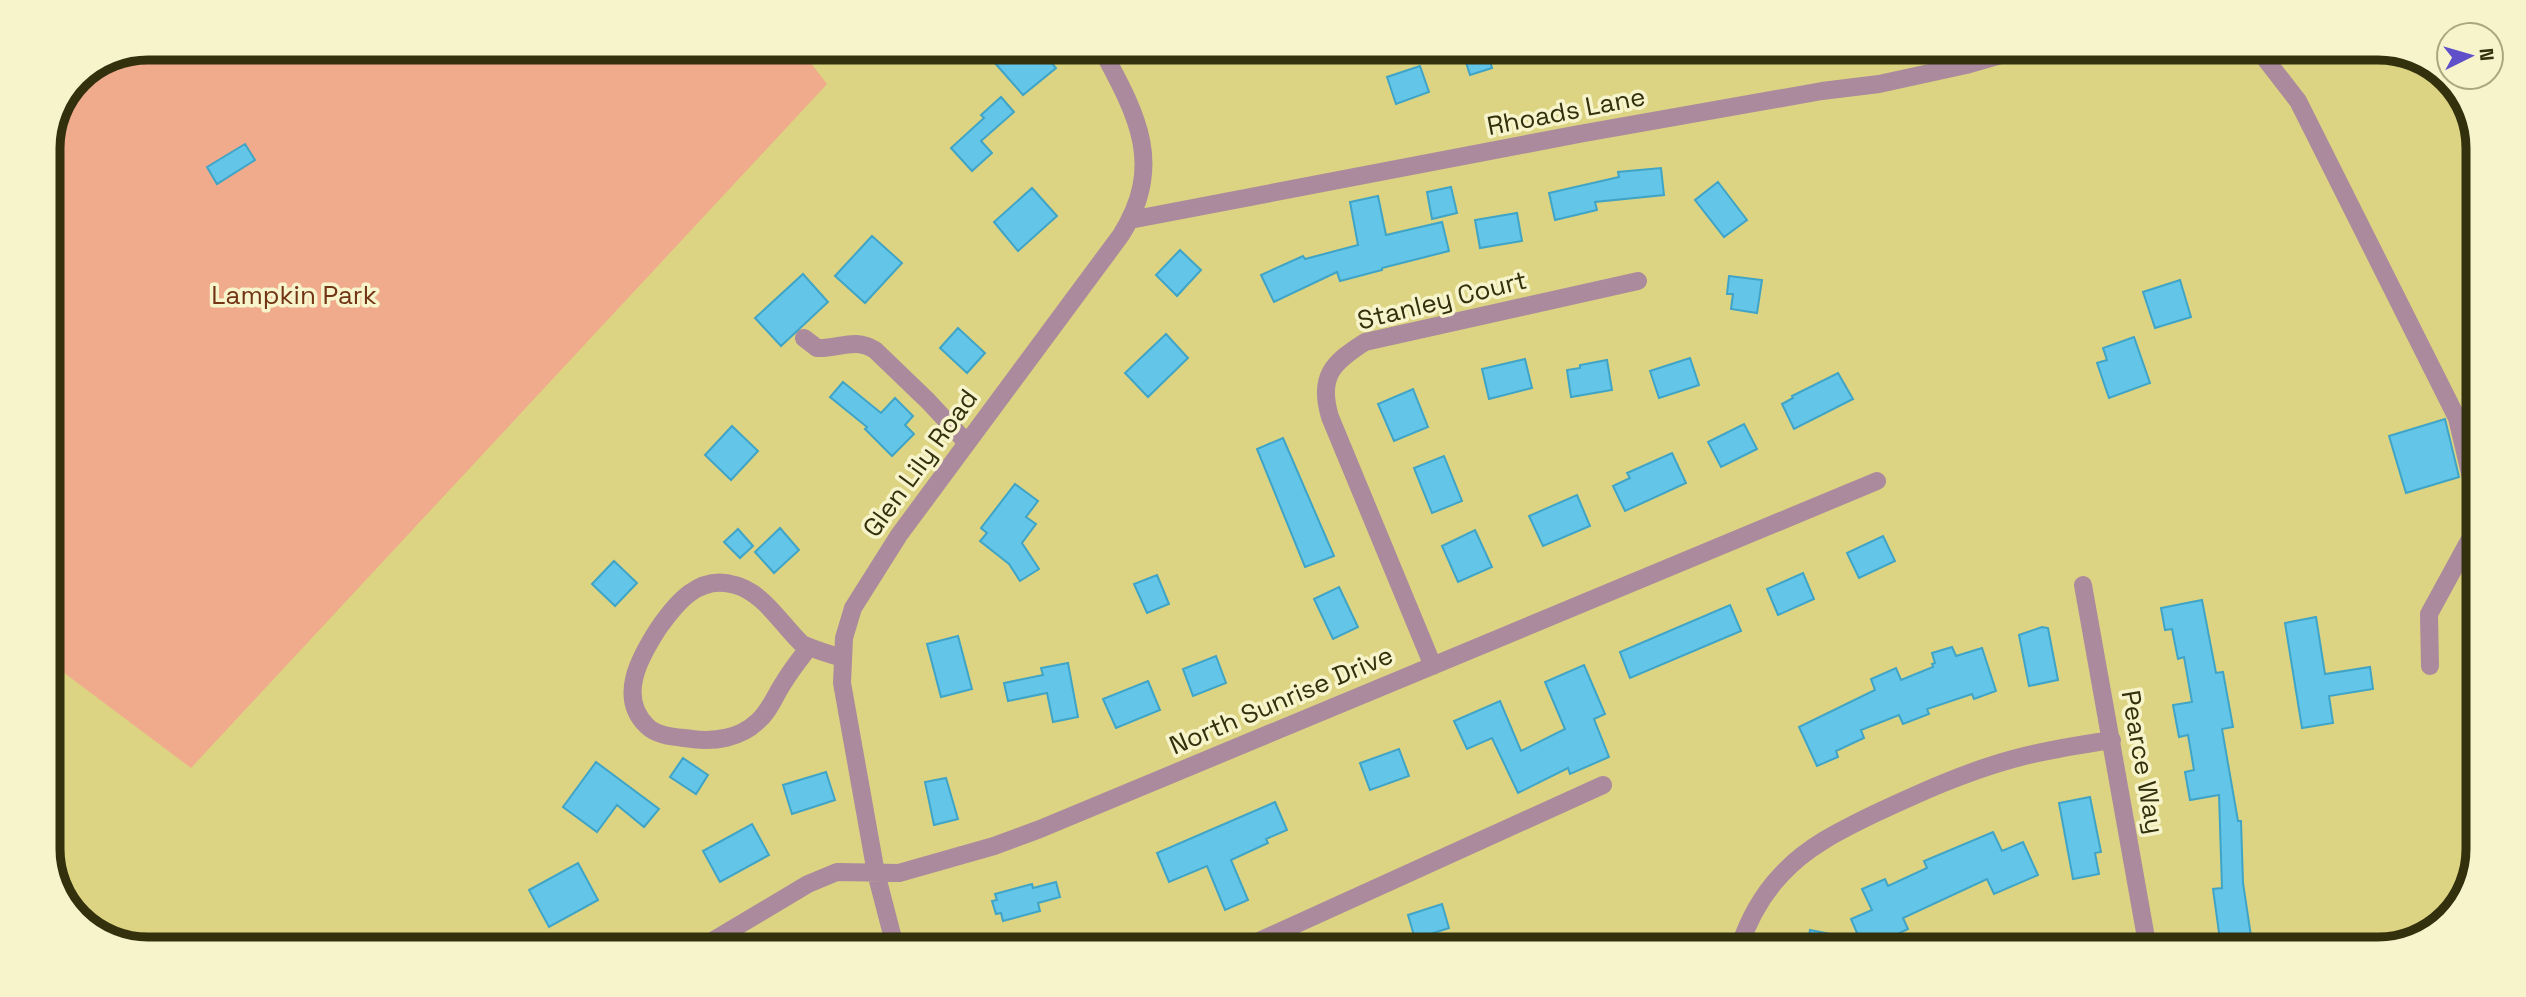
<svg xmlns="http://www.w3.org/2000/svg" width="2526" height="997" viewBox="0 0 2526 997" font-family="'Space Grotesk',sans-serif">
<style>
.green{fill:#f0aa8c}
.building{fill:#63c5e7;stroke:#40a4c6;stroke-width:2}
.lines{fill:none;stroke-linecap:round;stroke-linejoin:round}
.minor{stroke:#ab8a9d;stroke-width:18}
.labels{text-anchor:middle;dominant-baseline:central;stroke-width:7;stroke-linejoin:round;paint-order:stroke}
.street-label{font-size:26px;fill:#33300d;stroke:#f7f4cc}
.park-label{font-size:26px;fill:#723415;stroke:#f7f4cc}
.rim{fill:none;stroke:#33300d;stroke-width:9}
</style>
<rect width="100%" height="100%" fill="#dcd482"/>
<path class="green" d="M147,47L800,49L827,84L191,768L47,660V141L77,76Z"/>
<path class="building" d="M1009,49H1040L1056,68L1023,95L994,62Z
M1462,50H1487L1492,68L1470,75Z
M1420,66L1429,92L1396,104L1387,77Z
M1001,97L1014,112L981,141L992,153L972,171L951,148L984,118L981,115Z
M245,144L255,160L217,184L207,167Z
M1661,168L1664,195L1595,202L1597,210L1555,220L1549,193L1619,177L1618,172Z
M1718,182L1747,220L1724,237L1695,200Z
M1451,187L1457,213L1432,219L1427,192Z
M1032,188L1057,216L1018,251L994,222Z
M1378,196L1386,235L1442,222L1449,251L1382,268V270L1340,281L1337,272L1274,302L1261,275L1303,256L1305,259L1358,245L1350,202Z
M1517,213L1522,241L1480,248L1475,220Z
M872,236L902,263L865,303L835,276Z
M1180,250L1201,270L1177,296L1156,275Z
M803,274L828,302L781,346L755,318Z
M1729,276L1762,280L1757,313L1731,309L1733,294H1727Z
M2180,280L2191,317L2155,328L2143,292Z
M958,328L985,353L967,373L940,348Z
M1166,334L1188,358L1148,397L1125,373Z
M2134,337L2150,383L2109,398L2097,363L2107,360L2103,348Z
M1690,358L1699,385L1659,398L1650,371Z
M1525,359L1532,388L1489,399L1482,369Z
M1607,360L1612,390L1571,397L1567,370L1580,368V365Z
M1838,373L1853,399L1794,429L1782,404L1793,398L1792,396Z
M843,382L881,413L895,398L913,416L905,425L914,434L892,456L865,429L867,427L830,397Z
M1413,389L1428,427L1394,441L1378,404Z
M2445,419L2459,477L2406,493L2389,436Z
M1744,424L1757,449L1721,467L1708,442Z
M732,426L758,451L731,480L705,455Z
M1283,438L1334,556L1305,567L1257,449Z
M1672,453L1686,483L1625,511L1613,486L1630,478L1627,473Z
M1444,456L1462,501L1432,513L1414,468Z
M1015,484L1038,501L1026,517L1036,524L1022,543L1039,569L1020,581L1009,564L980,541L987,533L981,528Z
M1577,495L1590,526L1543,546L1529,516Z
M780,528L799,550L774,573L755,552Z
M738,529L753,546L740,558L724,542Z
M1475,530L1492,567L1458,582L1442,546Z
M1883,536L1895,561L1859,578L1847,553Z
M614,561L637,583L615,606L592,584Z
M1803,573L1814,599L1778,615L1767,589Z
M1157,575L1169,604L1147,613L1134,584Z
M1339,587L1358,627L1333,639L1314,599Z
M2202,600L2216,673L2223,672L2233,727L2222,729L2238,821H2241L2243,883L2251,936L2220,940L2213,889L2222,888L2219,795L2190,800L2185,772L2194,770L2188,735L2179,737L2173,705L2192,702L2184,657L2178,659L2172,629L2165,630L2161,608Z
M1730,605L1741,631L1630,678L1620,652Z
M2316,617L2325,674L2370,667L2373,689L2329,696L2333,723L2302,728L2285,623Z
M2042,627L2048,628L2058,680L2029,686L2019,635Z
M958,636L972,689L941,697L927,644Z
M1952,647L1956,656L1982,648L1996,691L1974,699L1972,694L1927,709L1929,714L1903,724L1899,715L1861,730L1864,738L1836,751L1838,757L1817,766L1799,727L1875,690L1871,679L1896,668L1901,680L1933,667L1932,664L1935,663L1932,653Z
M1216,656L1226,683L1193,696L1183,669Z
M1068,663L1078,717L1053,722L1047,693L1008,701L1004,683L1043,675L1041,668Z
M1584,665L1605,714L1594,719L1609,757L1570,774L1568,768L1518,793L1492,738L1467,749L1454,721L1500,701L1521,751L1565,729L1545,682Z
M1148,681L1160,710L1116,728L1103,699Z
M1399,749L1409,776L1370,790L1360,763Z
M683,758L708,775L696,794L670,777Z
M596,762L659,809L644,827L617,805L597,832L563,807Z
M826,772L835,800L792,814L783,785Z
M946,778L958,819L934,825L925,782Z
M2090,797L2101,852L2095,853L2099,874L2073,879L2059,803Z
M1275,802L1287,830L1266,839L1268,843L1231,860L1248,900L1225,910L1207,866L1169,882L1157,853Z
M752,824L769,855L720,882L703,851Z
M1993,832L2002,851L2023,842L2038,875L1994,894L1987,879L1903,918L1908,929L1866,949L1861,941L1860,948H1807L1810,930L1860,940L1851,919L1872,910L1862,889L1885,879L1888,886L1927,868L1924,861Z
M578,863L598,900L549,927L529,890Z
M1056,882L1060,897L1038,903L1040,911L1003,921L1001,913L996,914L992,901L997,900L995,894L1032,884L1033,888Z
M1442,904L1449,928L1415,939L1408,915Z"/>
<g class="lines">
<path class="minor" d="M2260,52L2298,101L2457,418L2476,499
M1130,220L1579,134L1822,91L1879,84L1966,65L2011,52
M804,338L817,348C839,349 855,337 875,350L928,401L967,443
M2083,585L2148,949
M809,647C800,659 791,670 784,682C775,695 770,711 757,722C740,738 715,742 692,739C678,737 658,737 647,726C617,697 640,657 658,629C676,603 699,574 735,585C763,592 782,625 802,644C816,650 828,654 843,658
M1433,666L1330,417C1318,377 1332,363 1365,342L1638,281
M2430,666L2429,614L2476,528
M704,946L808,884L837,872L899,873L994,846L1040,829L1877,481
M895,946L876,873L842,683L844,638L853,608L899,535L1121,235C1165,165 1137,115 1102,50
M1246,947L1603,785
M1739,948C1748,921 1761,896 1781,875C1806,847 1841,830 1874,814C1919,793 1965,772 2013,759C2045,750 2078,745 2112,740"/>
</g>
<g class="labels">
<g class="street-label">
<text transform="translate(1566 111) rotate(-11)">Rhoads Lane</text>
<text transform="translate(1442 300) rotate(-14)">Stanley Court</text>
<text transform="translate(920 463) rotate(-54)">Glen Lily Road</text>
<text transform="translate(1281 700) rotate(-23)">North Sunrise Drive</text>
<text transform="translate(2143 762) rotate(80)">Pearce Way</text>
</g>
<g class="park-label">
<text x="294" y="295">Lampkin Park</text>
</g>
</g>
<path d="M0 0H2526V997H0ZM148 60H2378A88 88 0 0 1 2466 148V849A88 88 0 0 1 2378 937H148A88 88 0 0 1 60 849V148A88 88 0 0 1 148 60Z" fill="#f7f4cc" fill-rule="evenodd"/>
<path class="rim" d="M148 60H2378A88 88 0 0 1 2466 148V849A88 88 0 0 1 2378 937H148A88 88 0 0 1 60 849V148A88 88 0 0 1 148 60Z"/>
<g transform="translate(2470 56) rotate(85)"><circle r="33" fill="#f7f4cc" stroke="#a9a680" stroke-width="2"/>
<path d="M0-5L12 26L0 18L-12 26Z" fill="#5f4fc8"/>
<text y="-10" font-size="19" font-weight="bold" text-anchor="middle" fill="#33300d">N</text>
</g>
</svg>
